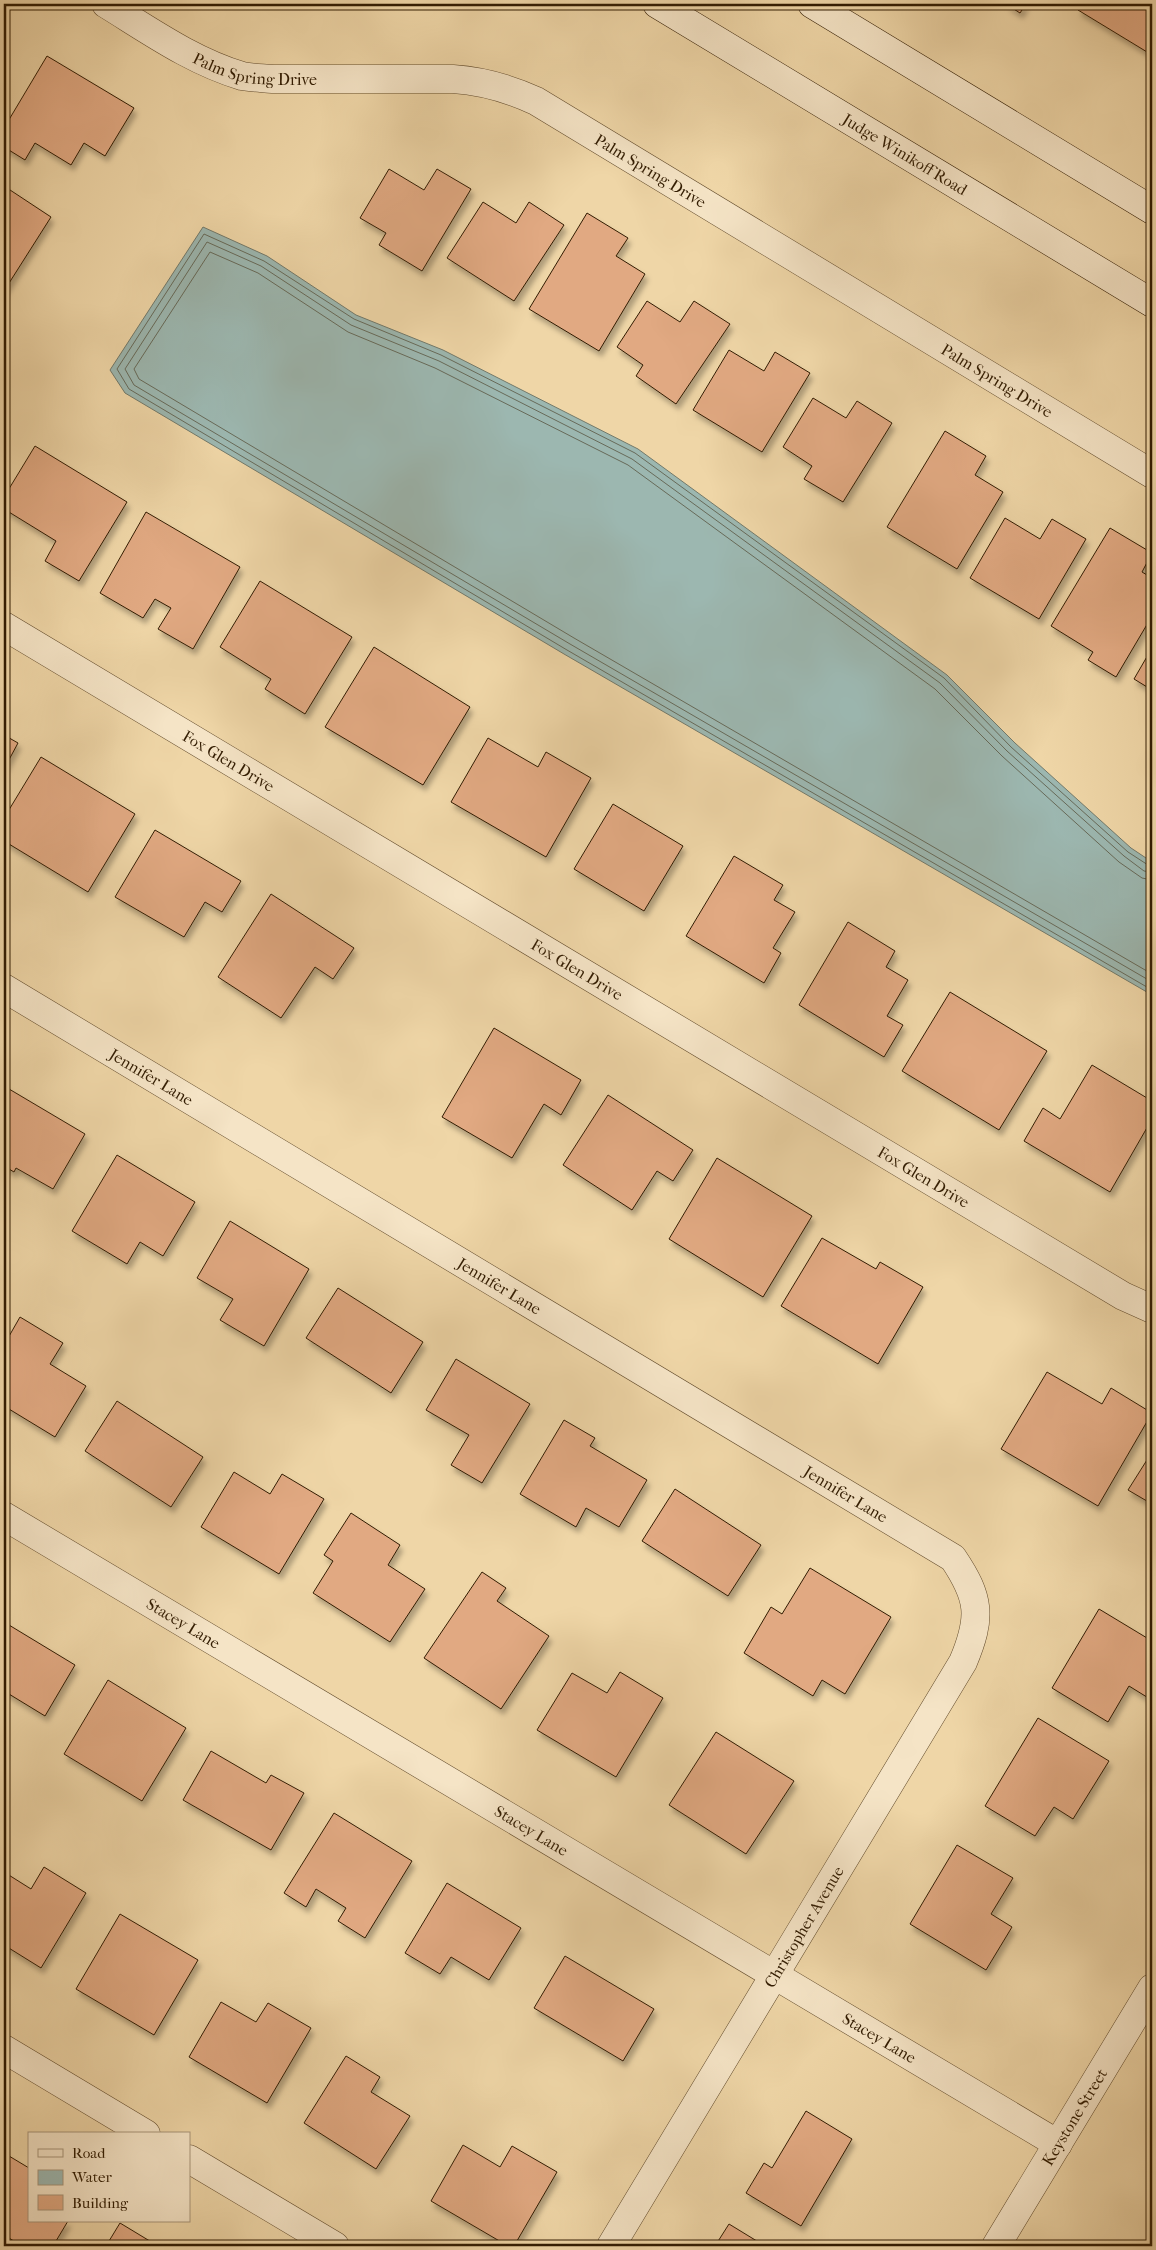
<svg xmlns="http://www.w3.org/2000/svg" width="1156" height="2250" viewBox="0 0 1156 2250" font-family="'IM FELL French Canon',serif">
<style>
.water{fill:#9cb7b0;stroke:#72796a}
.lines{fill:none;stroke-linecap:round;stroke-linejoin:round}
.shore{stroke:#676a59;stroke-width:1}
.building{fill:#e1a982;stroke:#321c02;filter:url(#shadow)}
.street-casing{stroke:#614a2b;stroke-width:29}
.secondary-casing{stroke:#321c02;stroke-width:29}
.street{stroke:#f5e4c6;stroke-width:28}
.secondary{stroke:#f5e4c6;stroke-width:28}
.labels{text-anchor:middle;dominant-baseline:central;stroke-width:4;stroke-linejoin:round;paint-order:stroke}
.street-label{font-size:16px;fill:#321c02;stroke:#f5e4c6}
</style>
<defs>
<filter id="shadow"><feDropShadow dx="3" dy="5.5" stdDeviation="2.5" flood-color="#0004"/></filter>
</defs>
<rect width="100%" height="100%" fill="#efd6a7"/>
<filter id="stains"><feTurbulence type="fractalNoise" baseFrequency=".004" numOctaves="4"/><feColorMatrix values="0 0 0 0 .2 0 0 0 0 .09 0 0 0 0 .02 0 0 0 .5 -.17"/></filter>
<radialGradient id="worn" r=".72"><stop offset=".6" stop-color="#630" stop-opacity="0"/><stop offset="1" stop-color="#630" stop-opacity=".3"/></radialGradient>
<path class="water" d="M203,227L267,256L356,315L443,350L638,449L947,675L1015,743L1131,848L1152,862V995L564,654L125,393L110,370Z"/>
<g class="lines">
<path class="shore" d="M1152,866L1148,865L1128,852L1011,747L944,678L635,453L441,355L354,319L264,261L204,234L117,369L129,389L567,650L1152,990
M1152,872L1144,871L1124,856L1007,751L940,683L632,459L439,361L351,325L261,266L207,242L125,369L134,385L570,644L1152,982
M1152,880L1142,878L1119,862L1002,756L935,689L628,465L435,368L348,332L258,273L210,252L134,369L139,379L574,638L1152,974"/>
</g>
<path class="building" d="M1006,4H1026L1020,13Z
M1081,4H1152V55L1078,10Z
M47,56L134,108L105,156L84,143L71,165L35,143L25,160L4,147V128Z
M389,169L424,190L437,169L471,189L422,271L379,245L386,233L360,218Z
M4,186L51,217L4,291Z
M483,202L516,223L529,202L564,225L514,301L447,258Z
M587,213L628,238L616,256L645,274L599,351L529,309Z
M647,301L680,322L694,301L730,324L676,404L636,376L643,365L617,347Z
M729,350L764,371L775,352L810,373L762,452L693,410Z
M813,398L846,418L857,401L892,423L843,502L804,479L812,466L783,447Z
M945,431L986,456L975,475L1003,492L957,569L887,527Z
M35,446L127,502L79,581L45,561L56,541L4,509V497Z
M146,512L240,567L193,649L158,629L171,608L155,599L143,618L100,593Z
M1005,518L1040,539L1052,519L1086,539L1039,619L970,578Z
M1110,528L1152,553L1142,572L1152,578V616L1116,677L1088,660L1093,652L1051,626Z
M260,581L352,637L305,714L265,689L271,679L220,647Z
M374,647L470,707L423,785L325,727Z
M1152,648V690L1134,679Z
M4,735L18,743L4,769Z
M488,738L538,767L546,752L591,778L546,857L451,802Z
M41,757L135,814L88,892L4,841V818Z
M613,804L683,846L644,911L574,869Z
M155,830L241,881L222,912L205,902L184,937L115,897Z
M734,856L783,885L774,900L795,912L773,948L781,953L764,983L686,936Z
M271,894L354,948L333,979L315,967L281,1018L218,977Z
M848,922L895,951L886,967L908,980L887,1016L903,1025L884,1057L799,1005Z
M950,992L1047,1051L999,1130L902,1071Z
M494,1028L581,1080L561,1115L544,1104L512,1158L442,1117Z
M1092,1065L1152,1101V1119L1110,1192L1024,1141L1043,1108L1060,1119Z
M4,1086L85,1134L53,1189L16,1168L14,1172L4,1166Z
M608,1095L693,1150L673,1181L657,1171L632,1210L563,1165Z
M117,1155L195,1202L163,1256L140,1242L127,1264L72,1231Z
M717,1158L812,1216L763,1297L669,1239Z
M230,1221L309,1269L264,1346L220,1320L233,1299L197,1278Z
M822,1238L876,1269L880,1262L923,1287L878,1364L781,1306Z
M338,1288L423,1342L391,1393L306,1338Z
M20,1317L63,1343L50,1364L86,1386L55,1437L4,1406V1345Z
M456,1359L530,1404L482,1483L451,1465L469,1435L426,1410Z
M1047,1372L1102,1404L1111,1388L1152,1413L1098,1506L1001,1449Z
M117,1401L203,1457L171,1507L85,1451Z
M564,1420L595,1438L590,1446L647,1480L619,1527L586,1508L576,1527L520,1494Z
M1152,1452V1504L1128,1490Z
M234,1472L270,1494L282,1474L324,1499L279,1574L201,1527Z
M675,1489L761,1545L728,1596L642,1541Z
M351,1513L400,1545L388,1565L425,1589L390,1642L313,1593L333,1561L324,1555Z
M810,1568L891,1617L845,1694L822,1680L813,1696L744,1653L771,1607L782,1614Z
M482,1572L506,1588L497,1601L549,1636L501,1709L424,1658Z
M1099,1609L1152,1641V1696L1150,1699L1129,1686L1108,1722L1052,1688Z
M4,1622L75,1665L45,1716L4,1691Z
M620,1672L663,1698L616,1777L537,1730L572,1673L607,1693Z
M108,1680L186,1728L142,1801L64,1754Z
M1038,1718L1109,1761L1073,1819L1054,1807L1035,1836L985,1806Z
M716,1732L794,1781L746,1854L669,1805Z
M211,1751L266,1783L271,1775L304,1793L271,1850L183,1800Z
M334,1813L412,1861L365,1938L338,1921L346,1908L316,1889L306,1907L284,1893Z
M957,1845L1013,1878L991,1914L1012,1927L986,1970L910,1924Z
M44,1867L86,1893L41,1968L4,1945V1872L31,1889Z
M447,1883L521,1928L489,1980L451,1957L440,1974L405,1953Z
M120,1914L198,1960L154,2035L76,1989Z
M565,1956L654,2009L623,2061L534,2008Z
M221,2002L256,2022L268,2003L311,2028L267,2103L189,2057Z
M346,2056L380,2077L371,2092L410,2116L376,2169L304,2123Z
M806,2111L852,2139L801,2226L746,2193L764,2163L772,2168Z
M463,2145L500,2167L512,2146L557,2172L514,2246H508L431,2201Z
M4,2153L29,2168V2221H68L53,2246H22L4,2235Z
M120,2223L158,2246H106Z
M729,2224L765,2246H715Z"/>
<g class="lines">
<g class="street-casing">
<g id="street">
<path id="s1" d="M106,4C150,31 192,61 242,76C252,78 263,78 273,79H453C483,81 508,88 536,101L1152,474"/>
<path id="s2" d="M4,626L1123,1296L1152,1309"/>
<path id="s3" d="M4,988L953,1558C980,1598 982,1617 963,1662L611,2246"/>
<path id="s4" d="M4,1516L1058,2144"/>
<path d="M4,2049L146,2134"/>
<path d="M189,2159L335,2246"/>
<path id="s5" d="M996,2246L1152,1988"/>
</g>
</g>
<g class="secondary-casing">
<g id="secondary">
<path id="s6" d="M657,4L1152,303"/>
<path d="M812,4L1152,210"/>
</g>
</g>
<use href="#street" class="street"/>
<use href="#secondary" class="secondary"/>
</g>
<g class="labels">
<g class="street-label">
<text stroke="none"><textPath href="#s1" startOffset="166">Palm Spring Drive</textPath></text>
<text stroke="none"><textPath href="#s6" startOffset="290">Judge Winikoff Road</textPath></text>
<text stroke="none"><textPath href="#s1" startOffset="586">Palm Spring Drive</textPath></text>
<text stroke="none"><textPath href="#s1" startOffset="991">Palm Spring Drive</textPath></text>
<text stroke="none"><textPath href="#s2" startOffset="262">Fox Glen Drive</textPath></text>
<text stroke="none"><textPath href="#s2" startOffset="668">Fox Glen Drive</textPath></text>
<text stroke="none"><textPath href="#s3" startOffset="172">Jennifer Lane</textPath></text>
<text stroke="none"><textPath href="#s2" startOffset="1072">Fox Glen Drive</textPath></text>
<text stroke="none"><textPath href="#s3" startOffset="578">Jennifer Lane</textPath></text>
<text stroke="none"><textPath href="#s3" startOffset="982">Jennifer Lane</textPath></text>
<text stroke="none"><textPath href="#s4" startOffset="209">Stacey Lane</textPath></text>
<text stroke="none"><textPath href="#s4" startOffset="614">Stacey Lane</textPath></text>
<text transform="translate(804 1927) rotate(-59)">Christopher Avenue</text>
<text stroke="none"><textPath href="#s4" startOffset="1019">Stacey Lane</textPath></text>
<text stroke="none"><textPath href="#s5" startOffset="151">Keystone Street</textPath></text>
</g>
</g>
<rect width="1156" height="2250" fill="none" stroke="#efd6a7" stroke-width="20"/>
<rect x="5" y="5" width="1146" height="2240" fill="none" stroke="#321c02" stroke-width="2.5"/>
<rect x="10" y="10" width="1136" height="2230" fill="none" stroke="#321c02"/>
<rect x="28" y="2132" width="162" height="90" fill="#f5e4c6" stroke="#a79478"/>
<rect x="38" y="2149" width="25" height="8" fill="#f5e4c6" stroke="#a79478"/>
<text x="72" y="2158" font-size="15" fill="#321c02">Road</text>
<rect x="38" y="2170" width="25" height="15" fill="#9cb7b0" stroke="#a79478"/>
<text x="72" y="2182" font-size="15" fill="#321c02">Water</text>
<rect x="38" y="2195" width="25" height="15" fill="#e1a982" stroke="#a79478"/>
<text x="72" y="2208" font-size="15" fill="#321c02">Building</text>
<rect width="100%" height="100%" filter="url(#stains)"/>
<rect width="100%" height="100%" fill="url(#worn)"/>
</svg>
